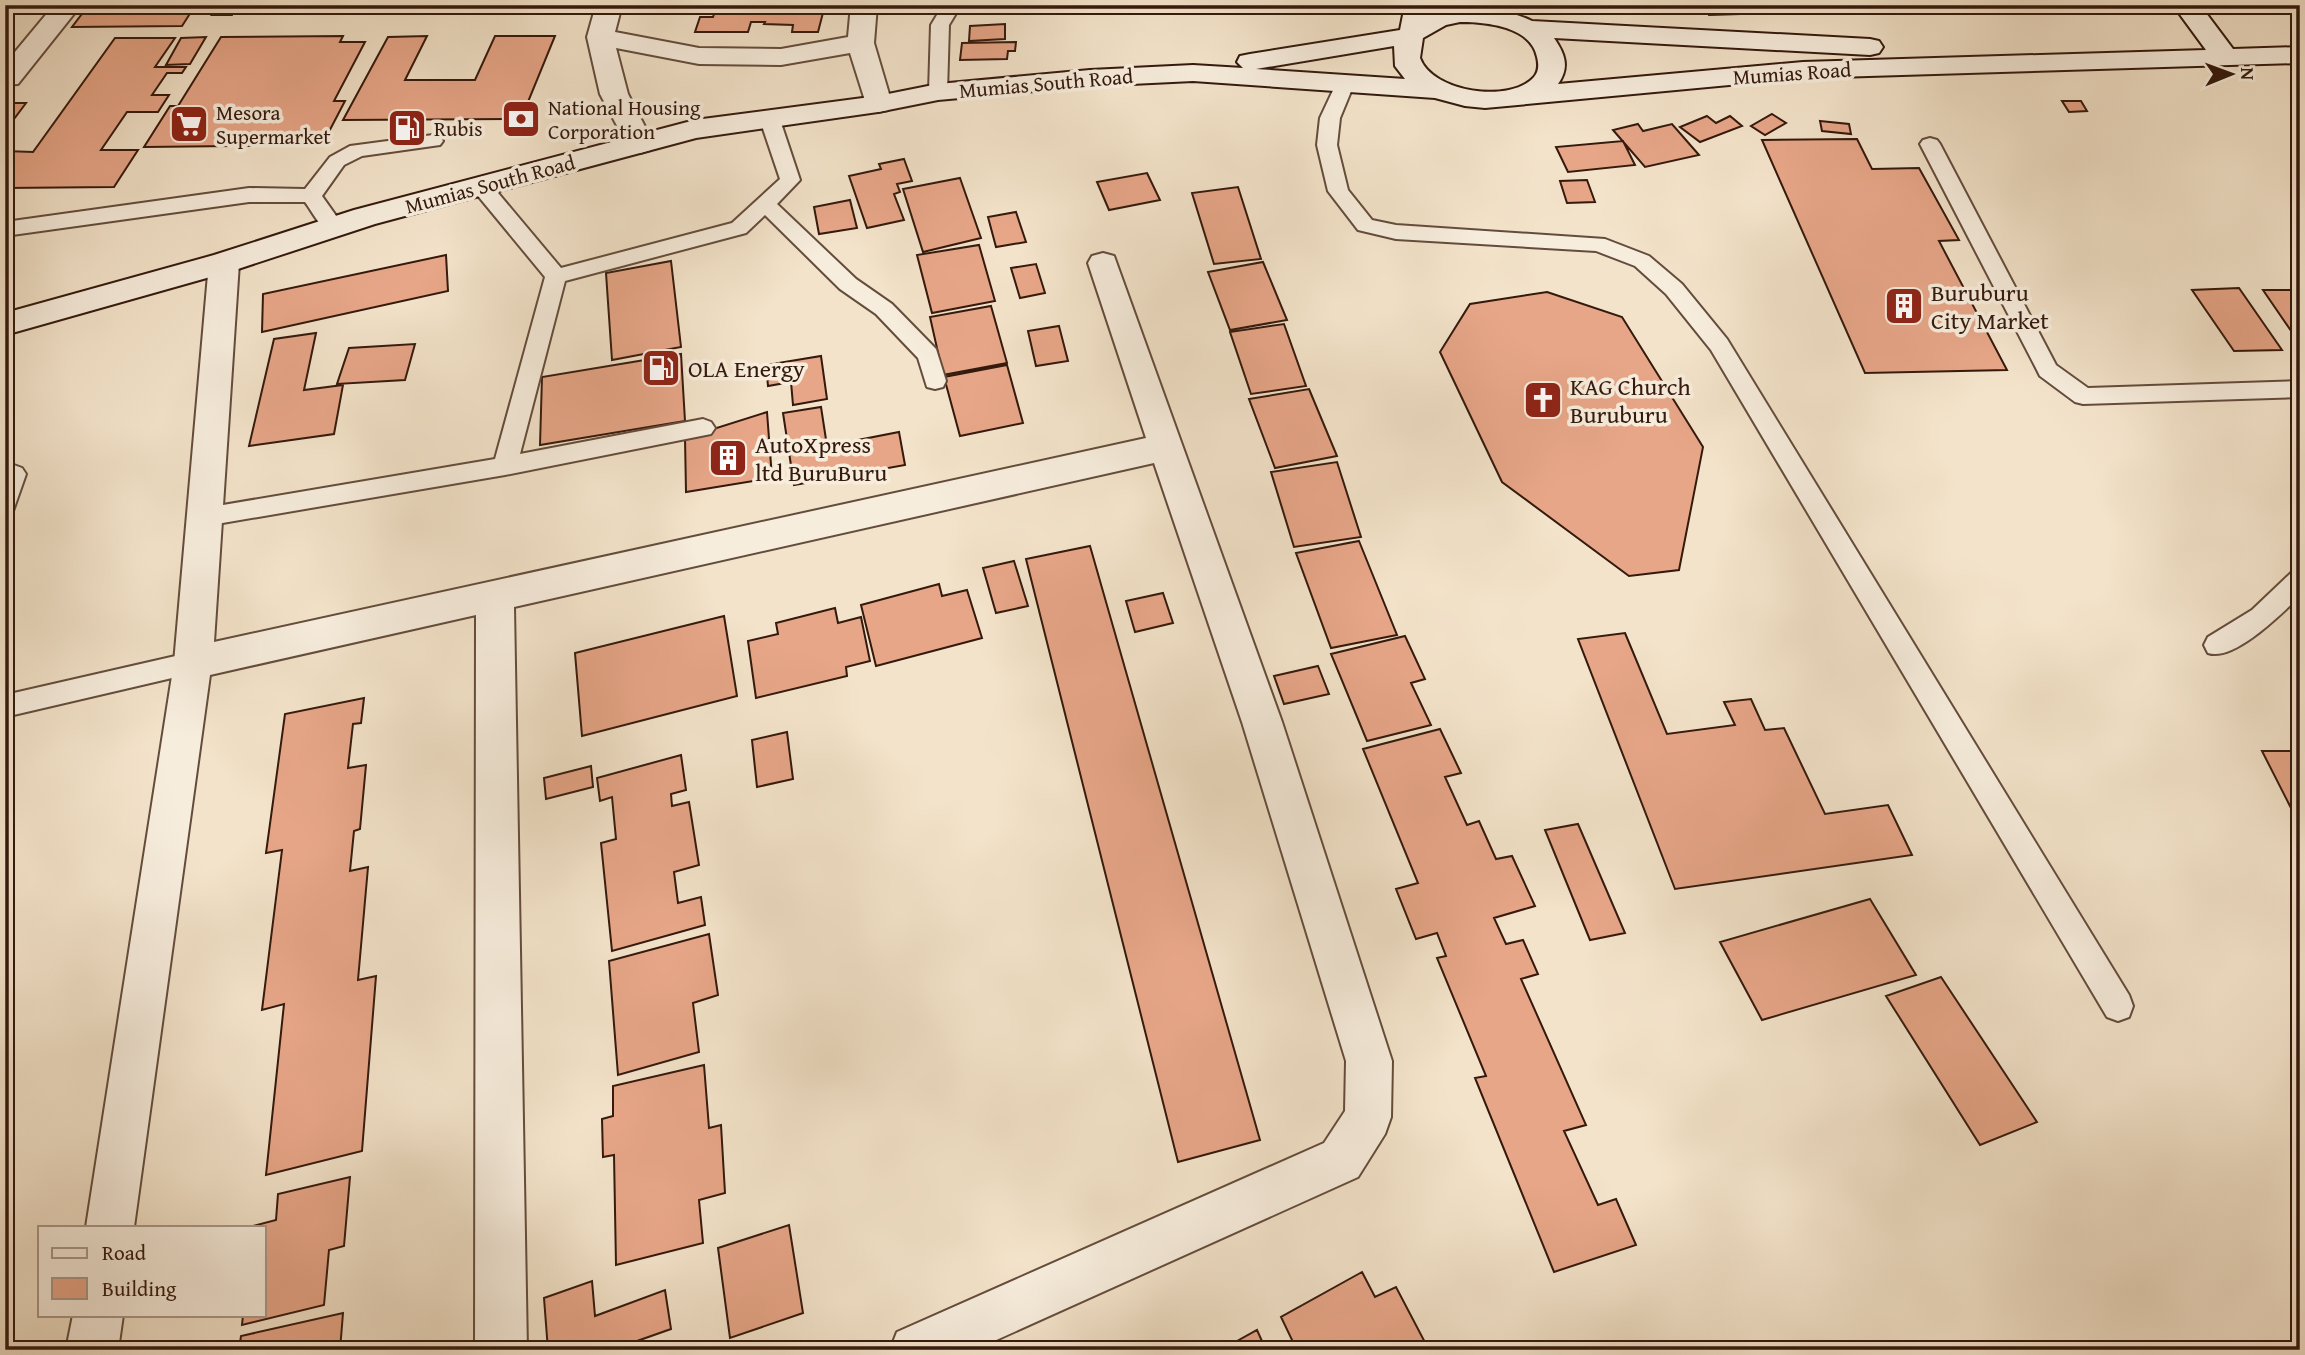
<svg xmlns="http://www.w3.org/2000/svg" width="2305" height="1355" viewBox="0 0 2305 1355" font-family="'Gentium Book Plus',serif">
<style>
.building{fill:#e7a688;stroke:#34190d;stroke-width:2}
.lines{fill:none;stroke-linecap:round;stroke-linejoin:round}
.lane-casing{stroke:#644c3c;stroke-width:4}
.street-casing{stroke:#644c3c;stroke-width:4}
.secondary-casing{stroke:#34190d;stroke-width:4}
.lane{fill:#f7eddd;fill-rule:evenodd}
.street{fill:#f7eddd;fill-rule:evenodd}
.secondary{fill:#f7eddd;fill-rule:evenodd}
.labels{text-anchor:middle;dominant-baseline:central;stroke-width:7;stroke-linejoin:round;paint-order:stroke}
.far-street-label{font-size:21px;fill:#34190d;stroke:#f7eddd}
.far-poi-label{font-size:21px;fill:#34190d;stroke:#f7eddd;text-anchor:start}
.poi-label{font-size:24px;fill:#34190d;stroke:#f7eddd;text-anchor:start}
</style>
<rect width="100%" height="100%" fill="#f3e3ca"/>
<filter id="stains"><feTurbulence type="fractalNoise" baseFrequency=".00286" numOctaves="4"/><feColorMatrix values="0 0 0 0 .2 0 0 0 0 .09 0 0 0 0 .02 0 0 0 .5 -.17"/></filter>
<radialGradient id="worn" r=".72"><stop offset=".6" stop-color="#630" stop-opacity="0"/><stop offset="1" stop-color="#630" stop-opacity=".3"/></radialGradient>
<path class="building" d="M190,5H309L307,9H235L232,15H212L216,10H187Z
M384,5H439L438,8H382Z
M477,5H522L519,12L474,13Z
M717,5H825L818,32H792L793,25L764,24L765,22H751L748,32H695L700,17H713Z
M1705,5H1736L1740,14L1709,15Z
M1868,5H1949L1951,9L1871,10Z
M88,6H186L182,12H191L182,26L72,27Z
M1005,24V39L969,41L970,26Z
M343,36L340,42H365L334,101H345L322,145L144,147L170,106H178L221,37Z
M427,36L405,80H475L495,36H555L521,119L343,120L388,37Z
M206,37L190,64L166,65L181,38Z
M115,38H175L155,67H186L182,73H167L152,95H169L158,112H127L101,150H138L114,187L5,188V151L33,152Z
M1016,42L1015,51H1008L1007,59L960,60L962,43Z
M2062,101H2081L2087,111L2069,112Z
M5,103H26L5,131Z
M1772,114L1786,123L1765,135L1751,126Z
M1707,116L1716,123L1730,116L1742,126L1700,142L1680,127Z
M1820,121L1849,124L1851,134L1822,131Z
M1638,124L1643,131L1672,124L1699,155L1645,167L1613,130Z
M1857,139L1872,169L1919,168L1959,240L1939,241L2007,370L1865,373L1762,140Z
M1623,141L1635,165L1568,172L1556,147Z
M904,159L912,181L897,184L900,192L894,194L904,220L867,228L849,176L881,169L879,164Z
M1147,173L1160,200L1109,210L1097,182Z
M960,178L981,238L923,252L903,189Z
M1587,180L1595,202L1567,203L1560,181Z
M1238,187L1261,259L1214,264L1192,193Z
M850,200L857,228L819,234L814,207Z
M1016,212L1026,242L996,247L988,217Z
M979,245L995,301L932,313L917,255Z
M446,255L448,291L262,332L263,294Z
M671,261L681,347L612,360L606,273Z
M1263,262L1287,320L1230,330L1208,272Z
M1036,264L1045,293L1020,298L1011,268Z
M2239,288L2282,350L2234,351L2192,290Z
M2263,290H2300V344Z
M1547,292L1622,317L1703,447L1679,570L1629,576L1502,482L1440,352L1470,304Z
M991,306L1007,363L943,375L930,317Z
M1284,324L1306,386L1251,394L1230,332Z
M1059,326L1068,361L1036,366L1028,331Z
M316,333L304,390L343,385L334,434L249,446L274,339Z
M415,344L405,380L337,384L349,348Z
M681,354L685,421L540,445L542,377Z
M821,356L827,399L793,405L791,382L768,386L766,365Z
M1007,365L1023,423L960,436L944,377Z
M1309,389L1337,456L1275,468L1249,399Z
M821,407L827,446L899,432L905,465L794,485L783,413Z
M767,412L772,478L686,492L685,438Z
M1337,462L1361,537L1294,547L1271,472Z
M1359,541L1397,635L1331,648L1296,553Z
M1090,546L1260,1140L1178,1162L1026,559Z
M1014,561L1028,606L996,613L983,568Z
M939,584L942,596L967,590L982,638L876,666L861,605Z
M1163,593L1173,623L1135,632L1126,601Z
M835,608L838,623L861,617L870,661L846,667L847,676L756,698L748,641L778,634L776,623Z
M724,616L737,696L582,736L575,653Z
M1625,633L1667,734L1735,725L1724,702L1751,699L1765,730L1784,728L1825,814L1888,805L1912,855L1675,889L1578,639Z
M1405,636L1425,679L1411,683L1431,725L1367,741L1331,654Z
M1318,666L1329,694L1284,704L1274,676Z
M364,698L361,723L353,724L348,768L366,765L360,829L354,831L350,871L368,867L358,980L376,976L362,1151L266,1175L284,1004L262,1010L282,850L266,853L285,714Z
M1440,729L1461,773L1445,777L1467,825L1479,821L1496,859L1512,856L1535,906L1494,918L1506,944L1523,940L1538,974L1521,979L1586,1125L1564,1131L1598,1205L1616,1199L1636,1245L1554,1272L1475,1078L1486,1076L1437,958L1446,956L1437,933L1416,939L1396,889L1418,883L1363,749Z
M787,732L793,779L757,787L752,740Z
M2262,751H2300V812H2293Z
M681,755L686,790L671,794L672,806L689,802L699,865L674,872L678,903L701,897L705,925L612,951L601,843L616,839L612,797L600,801L597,778Z
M591,766L593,787L546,799L544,778Z
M1578,824L1625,933L1590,940L1545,830Z
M1870,899L1916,975L1762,1020L1720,942Z
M709,934L718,995L693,1003L699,1052L618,1075L609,961Z
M1941,977L2037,1122L1980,1145L1886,996Z
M704,1065L709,1128L721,1125L725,1193L699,1200L703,1243L616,1265L614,1155L603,1157L602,1119L613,1116V1086Z
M350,1177L344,1246L329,1250L324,1305L242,1325L243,1315H264V1227L253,1226L276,1220L278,1194Z
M789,1225L803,1313L730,1338L718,1248Z
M1362,1272L1375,1297L1396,1287L1429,1350H1284L1294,1344L1281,1317Z
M592,1281L595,1316L665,1290L671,1329L637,1341L638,1350H548L544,1298Z
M343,1313L340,1350H239L241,1336Z
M1257,1330L1266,1350H1221Z"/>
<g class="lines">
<g class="lane-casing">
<path id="lane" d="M943,5H961L949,25L947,92L938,98L929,92L931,25Z
M1345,78L1354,84L1340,118L1337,145L1348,190L1372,220L1396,225L1605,239L1649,256L1682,284L1727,339L2129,995L2133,1006L2129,1017L2118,1021L2107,1017L1711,350L1666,294L1635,266L1596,251L1396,239L1358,230L1328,191L1317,145L1320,118L1336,84Z
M769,111L779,117L800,180L777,204L856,279L892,304L936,349L946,381L943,387L935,389L927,387L918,358L876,314L840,289L765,215L746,233L565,281L520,454L703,419L711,422L715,428L711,434L505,475L205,526L196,524L193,517L196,510L205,508L495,459L545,277L474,191L471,186L474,181H488L561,268L732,223L780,179L759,117Z
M433,135L440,137L443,141L440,145L362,156L344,165L322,196L344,227L341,232C323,237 315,215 305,202H249L5,236V222L249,188L305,189L330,157L350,146Z
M1930,138L1937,140L1940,144L2056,365L2088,388L2300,381V397L2083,404L2075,402L2040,376L2037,370L1920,144L1923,140Z
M14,465L22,468L26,474L13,511L5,513V468Z
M2300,570V596C2282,613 2234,662 2208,653L2204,645L2208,637L2252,610L2291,573Z
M193,652L202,655L206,663L202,671L5,717V695Z"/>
</g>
<g class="street-casing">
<path id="street" d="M54,5H81L18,84L5,85V64Z
M596,5H622L615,32L699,48L781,49L848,37L851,5H877L874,43L892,104L888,110L878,112L868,110L850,53L781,65L699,64L616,48L628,94L654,144L650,150L640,153L630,150L600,94L587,37Z
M224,253L235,256L239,263L214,642L1146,438L1088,263L1092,256L1103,253L1114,256L1282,722L1392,1061L1391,1117L1385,1134L1358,1177L974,1350H890L897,1332L1324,1143L1345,1111L1346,1061L1242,722L1154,463L514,607L527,1350H475L476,615L210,675L134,1227H86L174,663L209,263L213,256Z
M73,1315H123L118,1350H66Z"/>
</g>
<g class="secondary-casing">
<path id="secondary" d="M1405,5H1431L1432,12C1465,3 1500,6 1532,21L1870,39L1879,41L1883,47L1879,53L1870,55L1554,38C1565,54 1570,67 1558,84L1803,62L2206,50L2173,5H2200L2233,49L2300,47V63L1803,78L1485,108L1465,106L1435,98L1193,81L1090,86L938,100L878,112L696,138L375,224L235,270L5,335V313L214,255L354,210L695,120L878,96L938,84L1090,70L1193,65L1243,68L1237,62L1240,56L1250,54L1400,30ZM1460,22C1485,22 1531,26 1537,57C1539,65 1539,71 1534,77C1510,104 1432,92 1420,58L1423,38L1446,25ZM1394,46L1395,66L1405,79L1256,69Z"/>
</g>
<use href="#lane" class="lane"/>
<use href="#street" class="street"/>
<use href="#secondary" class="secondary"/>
</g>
<defs>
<g id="bank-square" transform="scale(2.0125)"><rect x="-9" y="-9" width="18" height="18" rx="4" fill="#8f2418" stroke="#f7eddd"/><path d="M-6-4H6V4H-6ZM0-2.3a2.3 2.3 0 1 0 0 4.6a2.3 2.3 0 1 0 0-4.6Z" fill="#fff"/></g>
<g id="supermarket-square" transform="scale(2.0125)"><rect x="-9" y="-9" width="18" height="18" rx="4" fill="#8f2418" stroke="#f7eddd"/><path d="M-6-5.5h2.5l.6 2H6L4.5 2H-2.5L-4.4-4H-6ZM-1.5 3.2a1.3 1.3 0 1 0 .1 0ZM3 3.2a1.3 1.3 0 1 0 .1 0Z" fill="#fff"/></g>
<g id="fuel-square" transform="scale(2.0125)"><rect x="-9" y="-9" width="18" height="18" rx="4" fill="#8f2418" stroke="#f7eddd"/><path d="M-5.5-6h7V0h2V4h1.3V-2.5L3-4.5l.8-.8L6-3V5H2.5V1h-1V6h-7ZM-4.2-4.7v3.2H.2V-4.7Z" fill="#fff"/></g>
<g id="building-square" transform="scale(2.0125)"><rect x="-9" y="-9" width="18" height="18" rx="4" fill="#8f2418" stroke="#f7eddd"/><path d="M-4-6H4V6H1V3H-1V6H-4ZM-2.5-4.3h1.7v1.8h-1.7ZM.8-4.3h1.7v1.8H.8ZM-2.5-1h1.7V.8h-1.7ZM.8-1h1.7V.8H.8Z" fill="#fff"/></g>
<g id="church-square" transform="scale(2.0125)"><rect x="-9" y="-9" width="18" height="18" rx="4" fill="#8f2418" stroke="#f7eddd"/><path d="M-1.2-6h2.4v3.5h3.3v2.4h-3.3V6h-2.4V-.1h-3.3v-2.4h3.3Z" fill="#fff"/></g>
</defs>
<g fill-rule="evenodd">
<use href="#bank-square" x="521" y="119"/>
<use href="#supermarket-square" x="189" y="124"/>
<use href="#fuel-square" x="407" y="128"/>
<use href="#building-square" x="1904" y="306"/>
<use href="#fuel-square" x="661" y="368"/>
<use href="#church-square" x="1543" y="400"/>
<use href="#building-square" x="728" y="458"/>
</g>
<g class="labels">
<g class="far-street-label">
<text transform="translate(1792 73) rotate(-4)">Mumias Road</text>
<text transform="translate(1046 83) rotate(-5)">Mumias South Road</text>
<text transform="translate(490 184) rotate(-15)">Mumias South Road</text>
</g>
<g class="far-poi-label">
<text x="548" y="107">National Housing<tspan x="548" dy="24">Corporation</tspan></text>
<text x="216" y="112">Mesora<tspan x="216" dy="24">Supermarket</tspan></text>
<text x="434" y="128">Rubis</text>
</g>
<g class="poi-label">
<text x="1931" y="292">Buruburu<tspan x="1931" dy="28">City Market</tspan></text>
<text x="688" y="368">OLA Energy</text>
<text x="1570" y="386">KAG Church<tspan x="1570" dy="28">Buruburu</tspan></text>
<text x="755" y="444">AutoXpress<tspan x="755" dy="28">ltd BuruBuru</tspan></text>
</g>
</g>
<rect width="2305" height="1355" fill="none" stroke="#f3e3ca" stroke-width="28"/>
<rect x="7" y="7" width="2291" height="1341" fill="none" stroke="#34190d" stroke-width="3.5"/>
<rect x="14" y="14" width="2277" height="1327" fill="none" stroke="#34190d" stroke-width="2"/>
<rect x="38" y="1226" width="228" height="91" fill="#f7eddd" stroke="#a9988a" stroke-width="2"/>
<rect x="52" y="1248" width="35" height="10" fill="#f7eddd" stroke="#a9988a" stroke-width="2"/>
<text x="102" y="1260" font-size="21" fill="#34190d">Road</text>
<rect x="52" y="1278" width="35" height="21" fill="#e7a688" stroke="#a9988a" stroke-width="2"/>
<text x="102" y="1296" font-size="21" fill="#34190d">Building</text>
<g transform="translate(2231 74) rotate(89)" stroke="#f7eddd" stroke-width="5" paint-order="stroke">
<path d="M0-5L12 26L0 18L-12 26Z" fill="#34190d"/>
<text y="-10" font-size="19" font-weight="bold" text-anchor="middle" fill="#34190d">N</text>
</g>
<rect width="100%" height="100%" filter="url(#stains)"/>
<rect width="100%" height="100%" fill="url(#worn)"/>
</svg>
